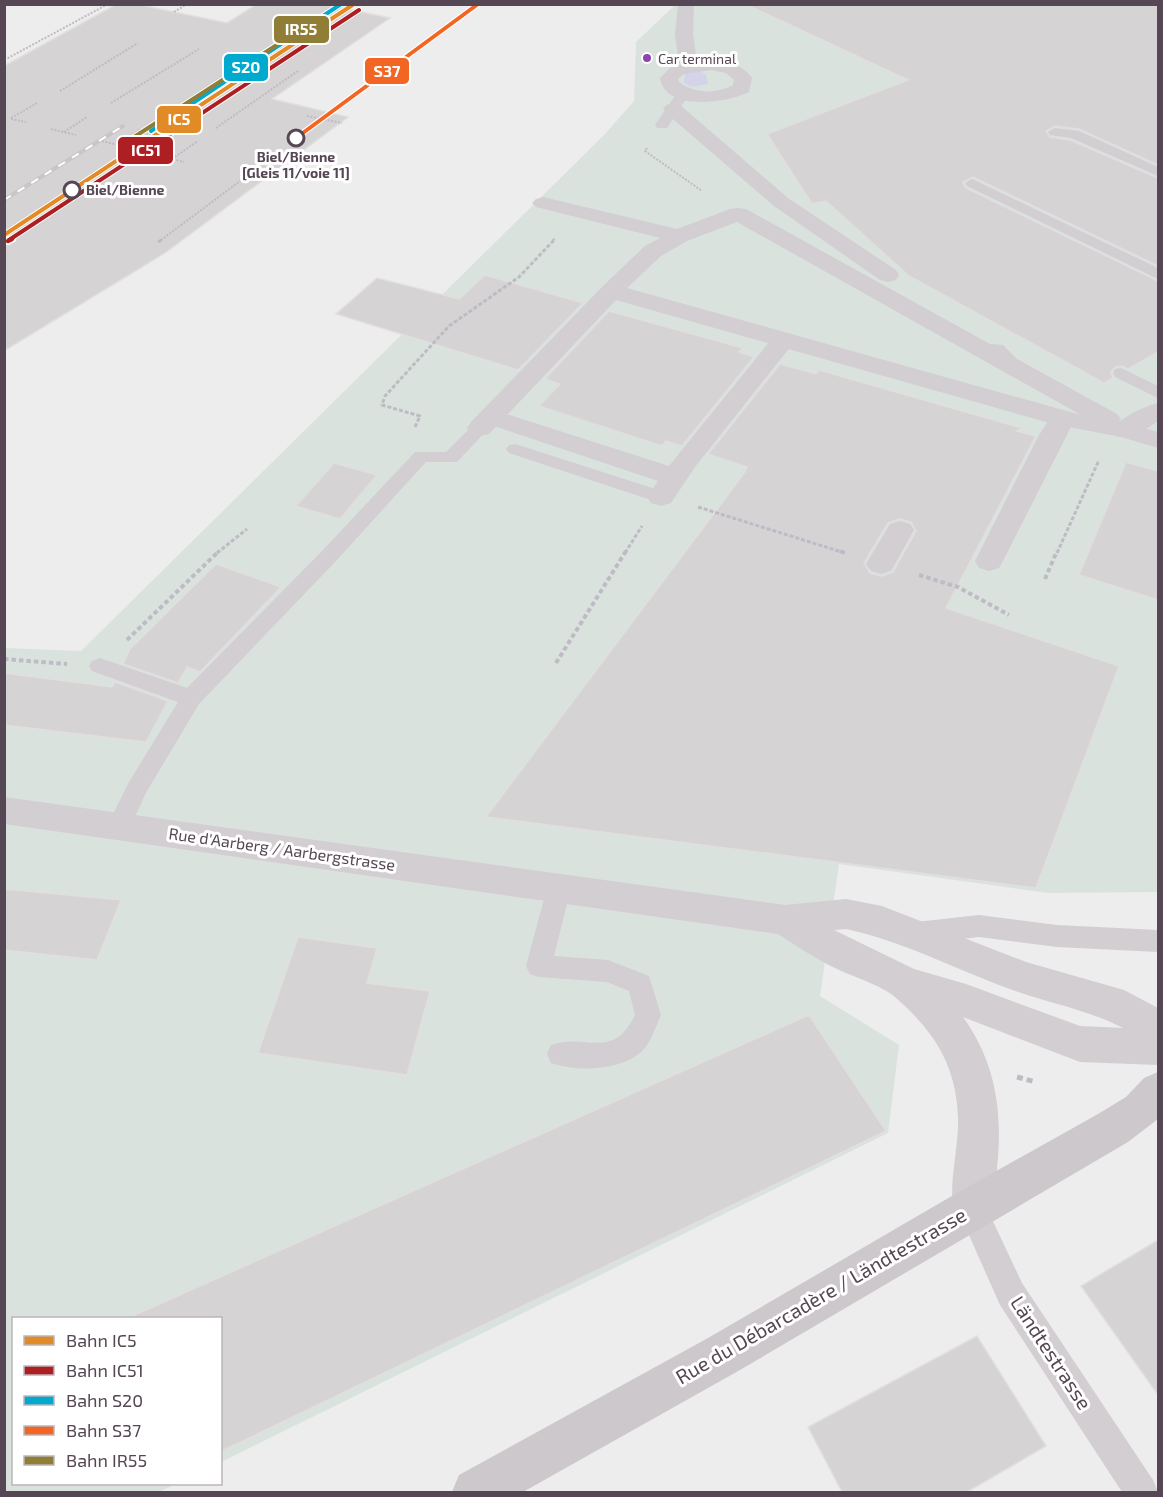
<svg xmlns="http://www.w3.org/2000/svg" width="1163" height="1497" font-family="'Exo 2',sans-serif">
  <rect width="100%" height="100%" fill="#ededed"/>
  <!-- commercial -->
  <path fill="#dae2de" d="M675 5H1158V892L1048 893 839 864 820 996 899 1045 888 1133 221 1462 220 1318H14V1484H177L158 1492H5V648L81 651 606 133 634 101 636 42Z"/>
  <!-- green -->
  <path fill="#d5d3ea" d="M700 71 706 75 708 84 692 87 684 83 685 73Z"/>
  <!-- building -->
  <g fill="#d6d3d5" stroke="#e0dedf" stroke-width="1.5" fill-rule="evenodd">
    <path d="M117 4H136L227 23 257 4H323L390 18 272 99 348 117 165 253 4 351V66Z"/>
    <path d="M745 4H1158V165L1079 129 1055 126 1046 131 1050 137 1070 140 1158 178V266L973 177 963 182 966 188 1158 281V352L1128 369 1122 366 1115 367 1111 372 1113 378 1104 383 909 276 826 201 812 204 767 134 908 80Z"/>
    <path d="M485 275 583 303 518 370 336 314 377 278 459 299Z"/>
    <path d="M609 311 743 348 739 352 754 357 682 446 666 441 662 446 539 406 560 384 545 379Z"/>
    <path d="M780 364 816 374 819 370 1022 428 1017 431 1036 436 946 608 1119 666 1036 888 486 817 745 472 747 467 708 454ZM899 519 911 522 916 531 893 572 882 576 870 573 864 563 888 523Z"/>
    <path d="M1126 462 1158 471V600L1079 575Z"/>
    <path d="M334 463 377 475 340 519 296 506Z"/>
    <path d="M216 564 281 587 200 672 187 667 178 683 123 664 130 649Z"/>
    <path d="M4 673 112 687 115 682 168 701 146 742 4 725Z"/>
    <path d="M4 889 121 900 97 960 4 950Z"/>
    <path d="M298 937 377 948 367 983 430 991 407 1075 258 1053Z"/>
    <path d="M809 1015 886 1131 220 1452V1318H128Z"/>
    <path d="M1158 1240V1395L1081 1286Z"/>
    <path d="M977 1336 1046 1446 967 1492H842L808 1427Z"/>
  </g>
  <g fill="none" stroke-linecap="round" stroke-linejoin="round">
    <!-- path-far3 -->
    <g stroke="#bfbbc5" stroke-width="2" stroke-dasharray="2 1.5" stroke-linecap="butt">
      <path d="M174 12 187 4"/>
      <path d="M4 58H8L108 4"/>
      <path d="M60 91 138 43"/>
      <path d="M111 103 199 49"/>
      <path d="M163 116 248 60"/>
      <path d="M307 116 342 123"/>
      <path d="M11 118 37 103"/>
      <path d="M11 119 26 122"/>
      <path d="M216 128 298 71"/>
      <path d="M51 129 76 135"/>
      <path d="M64 132 87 117"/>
      <path d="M303 135 324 120"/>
      <path d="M102 141 130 148"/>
      <path d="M118 144 141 129"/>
      <path d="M647 148 645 151 702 191"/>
      <path d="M156 155 184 162"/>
      <path d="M172 159 198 141"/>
      <path d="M161 240 271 158"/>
      <path d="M553 240 555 238"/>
    </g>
    <!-- path-far2 -->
    <g stroke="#bfbbc5" stroke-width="3" stroke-dasharray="4 2" stroke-linecap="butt">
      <path d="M158 242 163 239"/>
      <path d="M415 427 420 416 382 405 385 396 449 326 519 277 555 239"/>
      <path d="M698 507 845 553"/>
      <path d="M217 553 247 529"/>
      <path d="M625 553 642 526"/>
      <path d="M1057 553 1099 460"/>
    </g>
    <!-- path-far1 -->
    <g stroke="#bfbbc5" stroke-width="4" stroke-dasharray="4.5 3" stroke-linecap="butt">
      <path d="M840 551 845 553"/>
      <path d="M919 575 958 587 1009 615"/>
      <path d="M1045 579 1057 551"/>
      <path d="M127 640 219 551"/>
      <path d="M4 659 67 664"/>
      <path d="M556 663 626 551"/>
    </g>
    <!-- path -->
    <path stroke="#bfbbc5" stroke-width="5" stroke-dasharray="6 4" stroke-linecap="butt" d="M1017 1077 1036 1082"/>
    <!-- service -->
    <g fill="#d2ced1" fill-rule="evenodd">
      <path d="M684 89 690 93 667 128H657L655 125 657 122 679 90Z"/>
      <path d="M1055 128 1079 131 1158 167V176L1071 138 1050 135 1048 132Z"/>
      <path d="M972 179 1158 268V279L967 186 965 183Z"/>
      <path d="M1121 368 1158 386V398L1115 377 1113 373 1115 369Z"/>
      <path d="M480 423 486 424 489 428 457 462H426L336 561 199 704 147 791 127 833 119 835 111 833 107 826 129 782 178 702 92 671 89 666 92 661 100 658 187 688 322 551 415 452H446L474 424Z"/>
      <path d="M515 444 668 493 670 497 668 501H654L509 453 506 449 509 445Z"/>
      <path d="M559 878 568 881 571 888 554 956 608 960 649 976 661 1015C656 1026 651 1043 641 1052 620 1071 577 1072 551 1063L547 1054 551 1045C587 1032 612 1062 635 1015L629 991 607 982 539 977 530 974 526 966 547 888 550 881Z"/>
      <path d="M979 915 1057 925 1158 930V952L1057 947 979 937 916 944 907 941 903 933 907 925 916 922Z"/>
      <path d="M972 1194 982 1198 1022 1283 1153 1480 1158 1492H1122L1000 1305 957 1208 962 1198Z"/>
    </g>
    <!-- pedestrian -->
    <g fill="#d2ced1" fill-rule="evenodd">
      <path d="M673 103 680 105 788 198 896 270 899 275 896 280 888 282 880 280 774 206 666 113 663 109 666 105Z"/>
      <path d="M543 197 677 229 730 209 738 208 746 209 990 344 1003 345 1017 359 1117 414 1121 419 1119 421 1158 432V448L1121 437 1053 424 616 300 489 434 480 436 471 434 467 428 471 422 603 286 645 246 660 238 536 207 532 203 536 199ZM737 222 1081 415 627 288 661 256 687 241Z"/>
    </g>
    <!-- minor -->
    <g fill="#d2ced1" fill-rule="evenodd">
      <path d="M678 4H694L693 35 697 61C717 59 740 61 752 78L749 92C727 103 665 112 660 78L673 65 679 63 675 35ZM711 70 726 73 734 80 733 85C716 94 695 94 679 82L678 79 684 74Z"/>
      <path d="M783 334 792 336 795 341 695 467 671 503 661 506 651 503 647 497 658 481 482 422 478 417 482 412 491 409 500 412 669 466 774 336Z"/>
      <path d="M1158 403V421C1144 430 1133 440 1116 436L1112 430C1121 417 1143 407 1158 403Z"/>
      <path d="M1062 411 1071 414 1075 419 1003 561 999 568 989 571 979 568 975 561 1039 435 1053 414Z"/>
      <path d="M900 521 910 524 914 530 891 571 881 574 871 571 866 564 890 524Z"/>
    </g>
    <!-- tertiary -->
    <path fill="#d2ced1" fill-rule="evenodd" d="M4 797 785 905 846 899 882 906 1026 962 1124 990 1158 1008V1065L1080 1062 963 1017C996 1063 1003 1113 997 1168 996 1187 995 1205 987 1223L972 1229 957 1223C945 1194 959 1151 958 1119 957 1066 934 1031 895 997 880 984 844 974 825 963 809 954 793 944 778 934L4 824ZM846 929C903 941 955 969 1010 989 1047 1003 1087 1009 1123 1028L1080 1026 966 984 914 969 834 930Z"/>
    <!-- primary -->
    <path fill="#cdc8cc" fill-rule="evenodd" d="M1158 1072V1119L1128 1142 740 1370 523 1492H452L459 1475 708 1338 957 1193 1098 1114 1126 1097 1144 1078Z"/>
    <!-- rail casing -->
    <g stroke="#c9c6c8" stroke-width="4">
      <path id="rail" d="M4 200 123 126"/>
    </g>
    <!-- rail -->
    <use href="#rail" stroke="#fff" stroke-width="2" stroke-dasharray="8" stroke-linecap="butt"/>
    <!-- rail-1 casing -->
    <g stroke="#fff" stroke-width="6">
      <path id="rail-1" d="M4 235 354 4"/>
    </g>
    <!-- rail-2-far1 casing -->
    <g stroke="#fff" stroke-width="6">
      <path id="rail-2-far1" d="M9 240 359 10"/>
    </g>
    <!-- rail-2 casing -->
    <g stroke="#fff" stroke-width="8">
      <path id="rail-2" d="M8 241 12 239"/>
    </g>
    <!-- rail-3 casing -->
    <g stroke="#fff" stroke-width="6">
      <path id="rail-3" d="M151 131 341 4"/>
    </g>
    <!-- rail-4 casing -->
    <g stroke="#fff" stroke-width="6">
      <path id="rail-4" d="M296 138 478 4"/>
    </g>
    <!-- rail-5 casing -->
    <g stroke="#fff" stroke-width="6">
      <path id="rail-5" d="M131 139 320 17"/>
    </g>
    <!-- rail-1 -->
    <use href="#rail-1" stroke="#e28a25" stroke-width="4"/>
    <!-- rail-2-far1 -->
    <use href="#rail-2-far1" stroke="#ad1f23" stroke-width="4"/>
    <!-- rail-2 -->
    <use href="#rail-2" stroke="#ad1f23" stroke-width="4.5"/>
    <!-- rail-3 -->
    <use href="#rail-3" stroke="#00a9ce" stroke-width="4"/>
    <!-- rail-4 -->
    <use href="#rail-4" stroke="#f26522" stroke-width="4"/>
    <!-- rail-5 -->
    <use href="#rail-5" stroke="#917e36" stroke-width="4"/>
  </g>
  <!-- markers -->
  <circle fill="#8e44ad" stroke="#fff" stroke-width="2" cx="647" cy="58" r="5"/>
  <g fill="#fff" stroke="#564754" stroke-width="3">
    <circle cx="296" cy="138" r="8"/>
    <circle cx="72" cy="190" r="8"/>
  </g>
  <g text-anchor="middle" stroke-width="6" stroke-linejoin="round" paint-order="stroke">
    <!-- bus labels -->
    <g font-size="14" fill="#564754" stroke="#fff" text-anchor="start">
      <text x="658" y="64">Car terminal</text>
    </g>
    <!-- far-stop labels -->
    <g font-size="14" font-weight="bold" fill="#564754" stroke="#fff">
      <text x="296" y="162">Biel/Bienne<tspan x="296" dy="16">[Gleis 11/voie 11]</tspan></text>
      <text x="86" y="195" text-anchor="start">Biel/Bienne</text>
    </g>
    <!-- street labels -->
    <g font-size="16" fill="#564754" stroke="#fff">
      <text transform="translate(282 849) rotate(8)" y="6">Rue d'Aarberg / Aarbergstrasse</text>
    </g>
    <!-- near-street labels -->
    <g font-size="20" fill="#564754" stroke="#fff">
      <text transform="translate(821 1296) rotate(-30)" y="7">Rue du Débarcadère / Ländtestrasse</text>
      <text transform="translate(1051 1353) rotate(57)" y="7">Ländtestrasse</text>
    </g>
  </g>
  <g stroke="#fff" stroke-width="2">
    <rect x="273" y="15" width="57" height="29" rx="6" fill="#917e36"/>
    <rect x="223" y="53" width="46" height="29" rx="6" fill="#00a9ce"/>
    <rect x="364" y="57" width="46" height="28" rx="6" fill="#f26522"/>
    <rect x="156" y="105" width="46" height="29" rx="6" fill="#e28a25"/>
    <rect x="117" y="136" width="57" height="29" rx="6" fill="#ad1f23"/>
  </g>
  <g font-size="16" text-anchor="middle" font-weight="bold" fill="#fff">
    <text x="301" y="35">IR55</text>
    <text x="246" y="73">S20</text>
    <text x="387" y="77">S37</text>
    <text x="179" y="125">IC5</text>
    <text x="146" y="156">IC51</text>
  </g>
  <!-- border -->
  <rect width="1163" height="1497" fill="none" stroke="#564754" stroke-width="12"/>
  <!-- legend -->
  <rect x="12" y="1317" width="210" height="168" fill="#ffffff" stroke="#bbb5bb" stroke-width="1.5"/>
  <rect x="24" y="1336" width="30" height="9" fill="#e28a25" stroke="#bbb5bb" stroke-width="1.5"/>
  <text x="66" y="1347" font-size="18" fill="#564754">Bahn IC5</text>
  <rect x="24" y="1366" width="30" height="9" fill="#ad1f23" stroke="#bbb5bb" stroke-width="1.5"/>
  <text x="66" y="1377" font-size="18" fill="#564754">Bahn IC51</text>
  <rect x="24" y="1396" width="30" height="9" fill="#00a9ce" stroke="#bbb5bb" stroke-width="1.5"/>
  <text x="66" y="1407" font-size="18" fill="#564754">Bahn S20</text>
  <rect x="24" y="1426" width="30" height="9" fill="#f26522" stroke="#bbb5bb" stroke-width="1.5"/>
  <text x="66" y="1437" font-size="18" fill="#564754">Bahn S37</text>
  <rect x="24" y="1456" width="30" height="9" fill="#917e36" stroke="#bbb5bb" stroke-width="1.5"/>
  <text x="66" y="1467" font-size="18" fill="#564754">Bahn IR55</text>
</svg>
